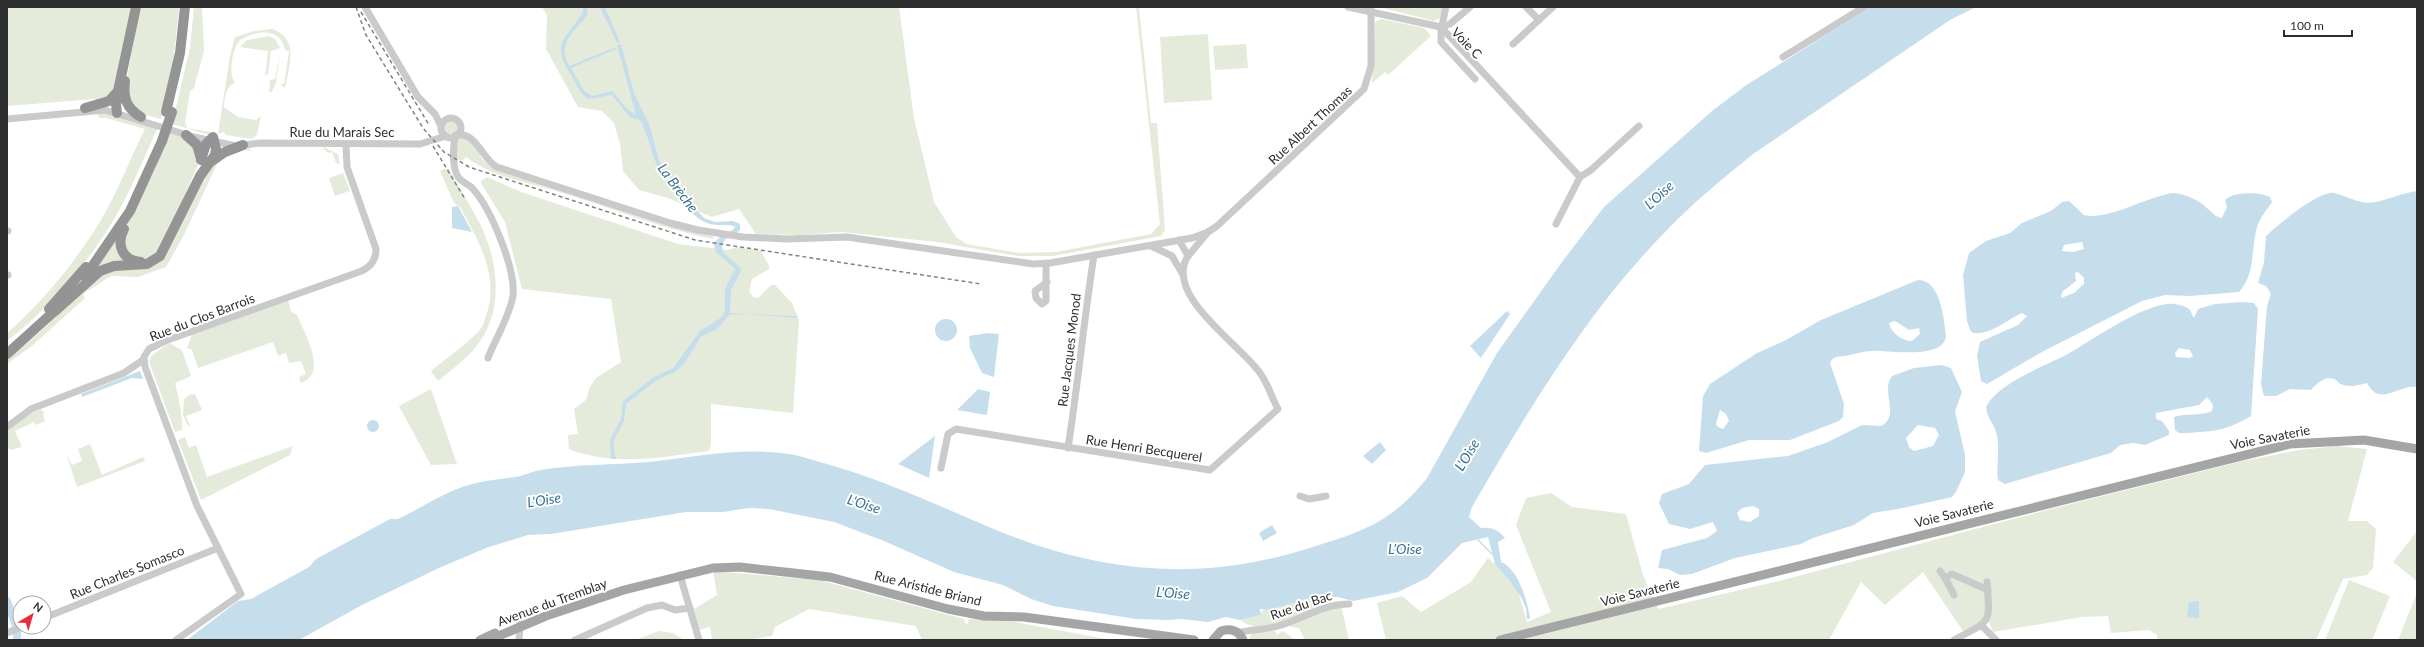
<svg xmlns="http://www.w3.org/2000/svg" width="2424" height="647" font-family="Lato,sans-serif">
  <rect width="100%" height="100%" fill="#fff"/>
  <!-- green -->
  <g fill="#e4ebda">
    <path d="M7 7H132L117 89 100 103 95 99 7 106Z"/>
    <path d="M140 7H178L179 10 173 64 161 119 142 114 133 108 126 84Z"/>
    <path d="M194 7H202L204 51 194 88 190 91 185 123 187 128 211 132 210 135 172 124 190 48Z"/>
    <path d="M542 7H899L914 118 934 202 956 237 966 244 1020 253 1056 252 1151 234 1160 224 1136 7H1139L1151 123H1157L1165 230 1161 236 1053 256H1018L937 242 841 232 801 235 756 234 739 209 712 217 668 198 639 190 623 171 620 144 614 123 602 111 578 107 546 49 547 15Z"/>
    <path d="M1379 7H1443L1440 18 1434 21Z"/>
    <path d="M1381 19 1424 28 1431 36 1388 75 1385 72 1372 83 1375 22Z"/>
    <path d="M272 29C300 38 289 67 285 88L280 84H284L289 51 285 50C280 27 258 30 240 40 232 49 228 73 235 83 225 87 225 97 224 107L238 117 256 120 261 116 257 135 252 139 226 135 224 132 218 134 230 56 235 37 254 31Z"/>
    <path d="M1208 34 1212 100 1164 103 1160 37Z"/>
    <path d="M269 36 275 39 280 48 271 51 268 74 265 76 268 51 240 47 247 40Z"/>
    <path d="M1246 44 1248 68 1215 70 1213 46Z"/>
    <path d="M280 53 276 82 272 92H269L270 80 275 79Z"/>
    <path d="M111 113 158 127C145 156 133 185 118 212 91 260 51 307 7 341V333C44 301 76 261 101 220 118 191 130 159 145 129L106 118H99L98 114Z"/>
    <circle cx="451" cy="128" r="7"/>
    <path d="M168 130 190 140 199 160 198 164 170 230 155 255 144 260 125 253 124 232 156 167Z"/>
    <path d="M463 137 474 144 483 160 493 168 698 233 713 236V239C659 228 607 206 553 190 523 181 492 177 466 157L462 161 457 159 455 148 458 139Z"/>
    <path d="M324 147 338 154 340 164 336 163 332 152 329 153 323 149Z"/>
    <path d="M244 148H249L252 151 243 150 225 156 217 164 184 235 166 267 138 277 111 276 83 294 85 298 33 345 7 364V358C25 346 41 332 56 316 68 304 79 288 93 279 116 264 145 274 164 254L211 164 233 150Z"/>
    <path d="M444 169H449C458 187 470 204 479 222 499 261 505 313 475 348 464 361 451 370 438 381L431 371C442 362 476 337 482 327 484 323 485 317 487 313 499 274 478 240 460 207L454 203 440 171Z"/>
    <path d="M343 173 350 191 335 196 329 178Z"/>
    <path d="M487 177 521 192 678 244 728 250 737 247 761 251 769 266V269L752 279 749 291 753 297 758 298 771 285H775L792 303 799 320 793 413 711 404V444L709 451C662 457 614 467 569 449L568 435 578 434 574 409 586 400 590 387 596 378 621 362 611 299 522 289 505 222 481 183V181Z"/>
    <path d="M117 238 127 259 94 271Z"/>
    <path d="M288 300 291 312 297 315C304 333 329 373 301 383L299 377 306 374 301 361 289 363 286 353 278 356 273 342 198 368 192 350 187 348 192 335Z"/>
    <path d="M169 343 182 350 191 376 175 383C177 390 184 423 182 430L175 432 149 362 151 356Z"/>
    <path d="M431 389 457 464 431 465 399 406Z"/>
    <path d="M195 394 202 410 186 416 190 426H188L183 415 184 399 189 395Z"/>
    <path d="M41 409 45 413 43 414 45 421 36 425 34 422 15 431 22 447 10 450 7 447V432L28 414Z"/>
    <path d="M185 437 189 448 196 445 207 477 293 446 290 455 201 500 178 440Z"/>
    <path d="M90 444 102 475 143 457 145 461 77 487 66 453 72 465 82 461 78 449Z"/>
    <path d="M2337 446 2367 449 2348 521H2367L2376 529 2373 568 2367 575 2343 579 2316 640H2157V635L2149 630 2111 633 2108 616 2082 617 1993 632 1989 622 1963 631 1923 572 1885 605 1861 582 1829 640H1386L1377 603 1402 596 1421 612 1471 582 1488 558 1516 584 1527 622 1551 612 1516 525 1526 498 1551 493 1572 507 1626 514 1643 575 1658 609 1779 581 2047 510 2243 461 2299 450Z"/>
    <path d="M2417 531V581L2393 562Z"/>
    <path d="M713 571 819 580 964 619 965 623 967 624 969 619 1004 620 1111 640H922L916 626 809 609 775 627 772 636 747 640H712L710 627 699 630 694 609 717 595Z"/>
    <path d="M2349 580 2390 596 2372 640H2325Z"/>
    <path d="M2417 593V640H2398Z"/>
    <path d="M1313 598 1320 601 1321 610 1341 605 1349 640H1305L1299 628 1291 627 1293 617C1276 624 1256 632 1240 620L1260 615 1263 610Z"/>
    <path d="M659 631 673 633 684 640H635Z"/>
    <path d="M1275 631 1277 635 1283 631 1295 640H1248L1252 633Z"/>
  </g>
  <!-- water -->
  <g fill="#c6deec" fill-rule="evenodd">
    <path d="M583 7H587C593 25 552 34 569 66L616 47V49L571 68 584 91 592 96 612 91 627 109 636 115 617 45 621 44 634 93 649 124 660 163 674 177 682 193 704 218 715 222 733 221 740 224V230C732 238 719 237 723 252L742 269 731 290 730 313 797 316V318L749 314 729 315 717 329 701 337 684 364 675 372 657 380 626 404 624 421 613 442 616 459H611L610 440 621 419 623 401 654 377 673 368 700 331 722 317 725 310V289L735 269 717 253C706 237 731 235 735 227 728 222 714 229 701 220 684 209 681 194 669 179 665 174 658 170 656 163 650 149 648 134 640 120L630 117 612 95 590 99C582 97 578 87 574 80 550 42 562 45 583 12Z"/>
    <path d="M600 7H605L620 42 617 43Z"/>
    <path d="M1870 7H1976L1950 20 1753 154C1725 177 1696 200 1671 226 1589 308 1530 407 1472 507L1469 517 1481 528C1491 527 1499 530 1505 538L1498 542 1501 562C1518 568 1528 602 1530 619H1527L1526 608 1521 597 1509 580 1495 564 1488 537 1462 543 1427 578 1398 592 1353 601 1338 597H1329L1322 600 1311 598 1268 610 1260 609 1261 615 1240 620 1226 617 1208 622 1182 619 1167 620 1136 619 1053 606 1031 599 1003 585 954 572 884 541 834 522 769 509 749 508 723 512H686L551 534 528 535 486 548 439 568 362 605 299 640H187L238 601 251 599 309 567 316 559 390 519H398C421 508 448 490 472 484 487 480 500 479 515 477 524 476 532 471 541 470 576 464 613 465 648 462 695 457 743 447 790 454 802 456 815 461 827 464 883 480 935 504 989 527 1094 572 1193 583 1303 550 1358 533 1390 525 1427 478L1497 353 1562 262 1604 207 1712 111 1745 86Z"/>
    <path d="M2417 191V387C2398 384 2380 408 2367 383 2359 385 2349 388 2341 384 2339 384 2338 381 2336 380 2326 374 2316 384 2311 390L2290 389 2276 396H2264L2261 384 2267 306 2271 294 2266 286 2258 283 2264 262 2266 236C2278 225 2319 190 2335 193 2349 197 2360 205 2376 202 2390 199 2402 193 2417 191Z"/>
    <path d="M2173 193C2186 194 2199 200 2208 209 2213 213 2215 217 2222 218L2227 207 2225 200C2233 191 2260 192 2270 197L2272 202C2266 211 2258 220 2256 231 2251 254 2255 274 2239 292L2190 296 2165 295 2142 301 2040 353 1987 384 1981 381 1977 356 1980 342 2018 325 2027 316 2022 313C2008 319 1987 338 1971 332L1967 321 1963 275 1969 253 1986 241 2010 233 2022 223 2051 211 2062 202 2069 201 2084 215C2107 221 2146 197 2173 193ZM2082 242 2084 249 2073 252 2062 251 2064 245ZM2078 272 2084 278V284L2074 293 2061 298 2062 292 2076 281 2075 273Z"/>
    <path d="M458 206 472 232 452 228V207Z"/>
    <path d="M1918 280C1941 280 1944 320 1946 336 1944 359 1893 351 1879 351 1867 350 1856 354 1845 356 1838 357 1834 355 1830 363L1844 404 1843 417 1839 421 1790 440H1749L1706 453 1699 451 1703 396 1710 384 1757 353 1784 341 1821 320ZM1895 321 1909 330 1919 328 1920 334 1912 341C1902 341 1891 333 1889 323ZM1720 410 1726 414 1729 421 1723 429 1718 427 1716 424Z"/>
    <path d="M2243 302 2254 303 2258 309 2251 416C2225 431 2216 431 2186 433 2181 433 2179 434 2175 430L2174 417C2186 413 2202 416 2212 411L2213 405 2207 397 2199 405 2156 413V419L2162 421 2169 431V435L2145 445 2133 443 2120 445 2111 453 2005 484 1998 480C1996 465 2000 450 1997 436 1995 424 1987 419 1986 407 1997 384 2044 366 2066 355 2093 340 2136 308 2167 304 2173 303 2185 305 2190 310 2192 313 2192 316 2194 318L2198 309 2215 304ZM2179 348 2190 350 2193 356 2190 358 2176 357 2175 353Z"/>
    <path d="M1507 311 1510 314 1481 358 1470 346Z"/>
    <circle cx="946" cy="330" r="11"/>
    <path d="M988 333 999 334 994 377 982 373 970 348 969 336Z"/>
    <path d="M1942 365 1951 368 1962 392 1955 411 1965 455V472L1956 492 1952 497 1903 508 1873 513 1854 525 1813 538 1801 544 1735 558 1692 574 1680 575 1668 569 1658 568 1662 550 1707 538 1717 531 1713 522 1690 529 1669 524 1659 503 1662 494 1689 484 1705 465 1788 456 1828 442 1862 425 1881 426C1901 416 1880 391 1892 376L1914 368ZM1918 425 1935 428 1939 435 1933 446 1914 451 1909 447 1906 438ZM1753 506 1759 509V516L1750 522 1740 520 1737 513 1742 508Z"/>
    <path d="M140 371 143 379 132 378 82 397 81 394Z"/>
    <path d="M978 389 990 392 987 415 957 410Z"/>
    <circle cx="373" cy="426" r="6"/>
    <path d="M935 436 929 478 898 464Z"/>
    <path d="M1380 442 1386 450 1372 464 1363 456Z"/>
    <path d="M1272 525 1277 533 1263 541 1259 533Z"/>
    <path d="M2199 601V618L2187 617 2189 602Z"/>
  </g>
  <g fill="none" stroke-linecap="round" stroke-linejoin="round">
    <!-- stream -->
    <path stroke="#c6deec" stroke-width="1.5" d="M1478 540 1494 556"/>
    <!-- river -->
    <path stroke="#c6deec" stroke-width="8" d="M7 601 17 628V640"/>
    <!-- minor -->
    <g stroke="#cacaca" stroke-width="7">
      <path d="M365 7 418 97 435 114 441 126"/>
      <path d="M1348 7 1441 27 1450 24 1470 7"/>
      <path d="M1526 7 1539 20"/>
      <path d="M1441 27 1580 177"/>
      <path d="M1441 30 1446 7"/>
      <path d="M1441 34V42L1475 79"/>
      <path d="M1513 44 1553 7"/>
      <path d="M1783 57 1864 7"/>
      <circle cx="451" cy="128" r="10"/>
      <path d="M7 119 105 110 194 137 236 146 260 143 420 144 446 136"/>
      <path d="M456 135C476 131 482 159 497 167L670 223 698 230 743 237 787 239 847 237 1033 264 1050 263 1192 238 1208 232 1217 226 1364 89 1371 66V7"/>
      <path d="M455 136C453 149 452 164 457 175 461 183 468 183 473 189 491 209 516 269 513 296 510 315 495 340 488 358"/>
      <path d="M1556 224 1580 177 1591 170 1639 126"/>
      <path d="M7 231H8"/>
      <path d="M1151 246 1172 256 1182 273"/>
      <path d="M1188 256 1208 232"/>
      <path d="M1046 263V301L1042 304 1036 298 1035 291 1047 282"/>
      <path d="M7 275H8"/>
      <path d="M7 427 31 409 124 373 143 360"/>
      <path d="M1068 448C1078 384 1084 319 1094 255"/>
      <path d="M941 468 948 434 956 429 1210 470 1278 409C1272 398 1268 384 1260 373 1240 344 1163 295 1188 256L1179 240"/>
      <path d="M1300 496 1309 499 1326 496"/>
      <path d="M1940 571 1945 578"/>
      <path d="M680 575 699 640"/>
      <path d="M1954 595 1945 578 1952 574 1988 590"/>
      <path d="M44 618 218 548"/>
      <path d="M1982 626 1996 640"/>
      <path d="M7 633 21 627"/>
      <path d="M1238 633C1252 629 1265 630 1278 626 1303 619 1322 604 1349 604"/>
      <path d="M176 640 241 594 197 506 145 367 144 357 149 349 165 341 359 272C370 268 376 261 376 249L347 167 346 144"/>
      <path d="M519 640 520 623"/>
      <path d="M575 640 647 608 662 605 675 610 690 608"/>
      <path d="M1954 640C1992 619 1990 626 1987 582"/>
    </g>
    <!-- major -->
    <g stroke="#a5a5a5" stroke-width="9">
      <path d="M480 640 495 633"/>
      <path d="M489 640 546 616 624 590 713 568 740 567 830 577 948 609 984 616 1024 617 1194 640"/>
      <path d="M1213 640 1221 631C1230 628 1239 630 1243 640"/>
      <path d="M1500 640 2290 444 2364 440 2417 449"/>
    </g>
    <!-- highway -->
    <g stroke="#949494" stroke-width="10">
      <path d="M125 81C123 98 126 108 141 117"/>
      <path d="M85 108 109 101 118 91 136 7"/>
      <path d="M166 112 180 53 185 7"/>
      <path d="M117 113 116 104 120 92"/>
      <path d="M186 135 197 145 201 159"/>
      <path d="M212 161 225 152 243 145"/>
      <path d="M124 229C116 244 122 261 141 262"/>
      <path d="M85 277 130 211 162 141"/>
      <path d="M49 309 86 267"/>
      <path d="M55 311 100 271 114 266 147 264 160 256 200 176 215 155 216 149 213 137 206 144 201 160"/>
      <path d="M7 354 59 307"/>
    </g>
    <!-- rail -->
    <g stroke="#828282" stroke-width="1.5" stroke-dasharray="4 3" stroke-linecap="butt">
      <path d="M356 7 366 35 423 128 444 152 469 167 695 240 981 284"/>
      <path d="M361 12 429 125"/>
      <path d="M433 146 465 199"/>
    </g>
    <!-- highway-bridge -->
    <path stroke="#949494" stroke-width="10" d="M162 141 172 112"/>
  </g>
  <g text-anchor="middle" stroke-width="4" stroke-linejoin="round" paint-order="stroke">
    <!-- street labels -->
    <g font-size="13" fill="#2d2d2d" stroke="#fff">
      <text transform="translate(1467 43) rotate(46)" y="5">Voie C</text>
      <text transform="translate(1310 125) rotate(-43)" y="5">Rue Albert Thomas</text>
      <text x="342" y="137">Rue du Marais Sec</text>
      <text transform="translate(202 317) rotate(-21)" y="5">Rue du Clos Barrois</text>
      <text transform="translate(1069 350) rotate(-83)" y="5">Rue Jacques Monod</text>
      <text transform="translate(2270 437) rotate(-11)" y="5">Voie Savaterie</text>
      <text transform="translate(1144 448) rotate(9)" y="5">Rue Henri Becquerel</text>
      <text transform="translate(1954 513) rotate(-14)" y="5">Voie Savaterie</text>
      <text transform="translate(127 572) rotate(-22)" y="5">Rue Charles Somasco</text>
      <text transform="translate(928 588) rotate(14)" y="5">Rue Aristide Briand</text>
      <text transform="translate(1640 592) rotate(-14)" y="5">Voie Savaterie</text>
      <text transform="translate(552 602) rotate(-20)" y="5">Avenue du Tremblay</text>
      <text transform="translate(1301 605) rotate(-19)" y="5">Rue du Bac</text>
    </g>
    <!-- water labels -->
    <g font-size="14" font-style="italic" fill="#3a7191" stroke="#fff">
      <text transform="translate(678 188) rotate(53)" y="5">La Brèche</text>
      <text transform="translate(1659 195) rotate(-43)" y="5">L'Oise</text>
      <text transform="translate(1467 455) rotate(-59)" y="5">L'Oise</text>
      <text transform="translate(544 500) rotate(-9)" y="5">L'Oise</text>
      <text transform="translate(864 504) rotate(18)" y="5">L'Oise</text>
      <text x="1405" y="554">L’Oise</text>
      <text transform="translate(1173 593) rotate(4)" y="5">L'Oise</text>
    </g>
  </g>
  <!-- border -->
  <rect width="2424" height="647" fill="none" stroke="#2d2d2d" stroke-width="16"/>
  <!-- north arrow -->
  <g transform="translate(32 615) rotate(38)"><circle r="19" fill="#ffffff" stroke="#ababab"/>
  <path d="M0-3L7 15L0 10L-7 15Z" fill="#e92b3c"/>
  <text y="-6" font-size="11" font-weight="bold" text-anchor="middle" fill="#2d2d2d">N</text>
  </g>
  <!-- scale -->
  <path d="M2284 30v6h68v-6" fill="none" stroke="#2d2d2d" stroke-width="2"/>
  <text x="2290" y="30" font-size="12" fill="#2d2d2d" stroke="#ffffff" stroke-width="3" paint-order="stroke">100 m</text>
</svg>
